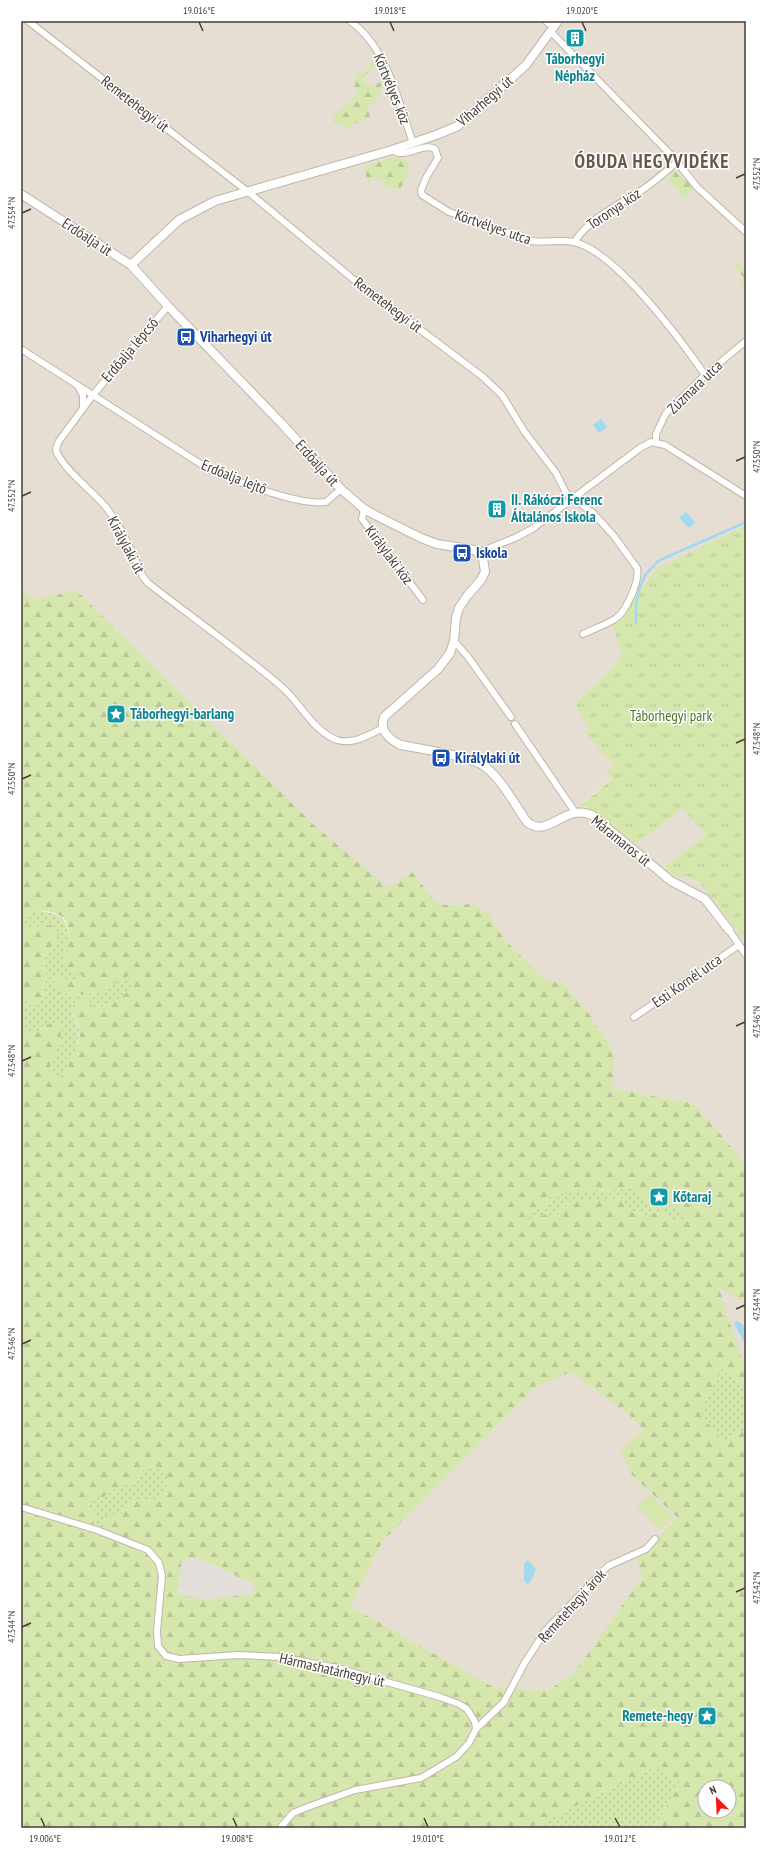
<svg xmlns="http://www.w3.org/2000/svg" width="767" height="1849" font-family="'PT Sans Narrow',sans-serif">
  <defs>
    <pattern id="grass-dots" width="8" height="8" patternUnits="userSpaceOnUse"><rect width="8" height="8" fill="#d5e7ad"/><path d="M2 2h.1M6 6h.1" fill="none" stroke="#b8c795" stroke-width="1.8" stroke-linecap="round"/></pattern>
    <pattern id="forest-firs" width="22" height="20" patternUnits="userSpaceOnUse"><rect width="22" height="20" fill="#d5e7ad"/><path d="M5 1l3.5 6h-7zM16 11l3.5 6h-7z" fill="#b8c795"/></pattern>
    <pattern id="park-tufts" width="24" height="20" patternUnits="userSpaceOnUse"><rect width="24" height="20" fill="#d5e7ad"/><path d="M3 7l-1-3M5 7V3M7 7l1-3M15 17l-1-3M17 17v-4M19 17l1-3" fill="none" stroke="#b8c795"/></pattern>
  </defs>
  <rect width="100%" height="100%" fill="#f2ece5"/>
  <!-- residential -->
  <g fill="#e6ddd3">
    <path d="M21 21H746V528L622 654 617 664 574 705 590 728 584 733 614 765 613 777 582 803 659 783 708 834 664 867 677 878 746 854V1165L695 1104 612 1088 614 1068 612 1048 589 1014 564 984 543 978 504 939 488 913 473 904 440 905 427 891 420 881 388 889 313 824 77 591 33 599 21 588Z"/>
    <path d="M719 1287 746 1302V1358L742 1362Z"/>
    <path d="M571 1372 630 1416 644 1430 633 1476 677 1516 637 1559 642 1578 573 1674 546 1691 493 1687 350 1606 382 1542 536 1387Z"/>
  </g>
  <!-- industrial -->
  <path fill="#e4deda" d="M199 1558 253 1584V1594L203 1600 178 1594 182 1559Z"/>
  <!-- grass -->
  <g fill="url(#grass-dots)">
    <path d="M34 911C57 913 66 914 70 939L66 945 62 963 82 976 76 981 58 977 53 979 58 993 74 995 97 993 128 975 134 984 125 996 114 1002 103 1006 92 1007 72 1014 79 1028 77 1052 57 1084 50 1065 54 1056 44 1026 36 1033 21 1029V1001L35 1004 46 980 44 959 56 944 51 925 21 929 24 917Z"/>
    <path d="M623 1188H631L639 1190 635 1196 676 1208 687 1214 682 1221 674 1222 667 1215C647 1217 644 1217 626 1208L622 1198 581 1202 571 1201 555 1217 529 1220V1213L546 1205 551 1195C575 1190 599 1193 623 1188Z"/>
    <path d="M723 1367 746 1392V1429L723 1442 699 1411Z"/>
    <path d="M150 1466 164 1471 168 1478 165 1493 152 1500H143L124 1514 112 1515 107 1531 92 1526 87 1502 95 1496 106 1495 114 1488 124 1483 138 1481 143 1468Z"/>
    <path d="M655 1767 681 1783 653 1828H531Z"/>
  </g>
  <!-- forest -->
  <g fill="url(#forest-firs)" fill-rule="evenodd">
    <path d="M373 61 375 64 362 80 373 88 382 80 384 82 380 87 381 93 374 103 367 106 370 117 352 125 347 130 332 120C339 106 349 107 358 93L353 84 358 75 365 72Z"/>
    <path d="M398 155 408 163 410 171 400 189C384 188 386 180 373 177L368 183 364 167Z"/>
    <path d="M673 170 694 187 682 200 678 188 666 182 671 176 669 173Z"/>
    <path d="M736 262C749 267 746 278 746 290L739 285 743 277 734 264Z"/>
    <path d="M21 588 33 599 77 591 313 824 388 888 413 872 427 891 440 905 473 904 488 913 504 939 543 978 564 984 589 1014 612 1048 614 1068 612 1088 695 1104 746 1165V1302L719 1288 742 1361 746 1358V1392L723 1367 699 1411 723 1442 746 1429V1828H653L681 1783 655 1767 531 1828H21V1029L36 1033 51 1022 60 1023 61 1040 50 1065 57 1084C67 1066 82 1050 79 1029 78 1016 65 1013 79 998L88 997 92 1007C111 1006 122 1000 134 984L128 976 97 993 74 995 58 993 53 979 58 977 76 981 82 976 62 964 66 945 70 939C69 932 69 926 65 920 54 907 28 908 21 924ZM623 1188H631L639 1190 635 1196 676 1208 687 1214 682 1221 674 1222 667 1215 659 1211C644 1219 640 1215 626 1208L623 1198 581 1202 571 1201 555 1217 549 1214 529 1219 530 1213 546 1205 551 1195C575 1190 599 1193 623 1188ZM571 1372 630 1416 644 1430 620 1451 633 1476 677 1517 637 1559 642 1578 573 1674 547 1691 493 1687 350 1606 382 1542 536 1387ZM150 1466C168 1473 169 1475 165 1493L152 1500H136L123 1505 124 1514 112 1515 107 1514 103 1521 107 1530 92 1526C99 1516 96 1510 88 1502L95 1496 101 1499C115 1489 121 1484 138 1481L143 1468ZM199 1558 253 1584V1594L203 1600 178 1593 182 1559ZM705 1787H729V1811H705Z"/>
    <path d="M51 925 59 933 56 944 44 959C44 974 51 996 35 1004L21 1001V929Z"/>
  </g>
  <!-- park -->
  <path fill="url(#park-tufts)" d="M746 526V943L700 882 687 876 677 878 664 867 707 834 682 809 635 844 582 804 613 778 607 772 614 765 584 733 590 728 574 705 617 664 622 654 612 623 626 610 657 568Z"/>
  <!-- garden -->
  <path fill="#d5e7ad" d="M650 1494 673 1518 660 1530 637 1506Z"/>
  <!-- water -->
  <g fill="#a0daf0">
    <path d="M601 419 607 427 599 433 593 425Z"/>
    <path d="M686 512 695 522 689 528 679 518Z"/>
    <path d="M736 1321C748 1325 746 1334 746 1345L734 1324Z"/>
    <path d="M527 1560 532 1564 536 1570 530 1583 527 1584 524 1581V1564Z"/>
  </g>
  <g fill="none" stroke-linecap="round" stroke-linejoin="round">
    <!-- stream -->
    <path stroke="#a0daf0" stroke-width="2.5" d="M636 623V604L640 587 646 574 658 561 746 522"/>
    <!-- minor casing -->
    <g stroke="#c1b6aa" stroke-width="8">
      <g id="minor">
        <path d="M28 21 247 191 353 279 483 377 502 395 524 431 556 473 566 493 593 513 614 536 637 568C640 581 626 612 615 619 605 625 594 629 583 634"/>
        <path d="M350 21C388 48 398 102 413 143"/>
        <path d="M546 21 554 28"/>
        <path d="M551 32 672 156 697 187 746 232"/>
        <path d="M392 150C406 160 421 142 435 149L438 158 427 176 421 190 422 195 449 212 531 241C545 243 560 239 574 242 615 251 681 340 705 375"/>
        <path d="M574 242C592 217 616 206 642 190 654 182 665 172 676 163"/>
        <path d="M168 306 93 395 59 441C57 445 55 449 57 453 65 470 92 491 105 506 122 527 132 552 143 577L148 583C193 618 240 651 283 688 301 704 313 731 337 740 353 745 369 735 383 728"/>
        <path d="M21 349 210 470C236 481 299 506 326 502L341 489"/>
        <path d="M78 386 83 395V407"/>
        <path d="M656 442V434L666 413 705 375 746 341"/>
        <path d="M364 509 362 519 423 600"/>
        <path d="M480 554 485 550 517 537 532 529 640 448 651 442 665 445 746 496"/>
        <path d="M454 641 468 657 511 717"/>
        <path d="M515 724 575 812"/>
        <path d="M729 930 746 955"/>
        <path d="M634 1017 739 945"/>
        <path d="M21 1507 97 1530 148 1550 159 1563 162 1576 157 1631 158 1646 166 1656 179 1659 238 1655 281 1657 337 1668 440 1697 459 1704 467 1709 475 1722 476 1729 469 1743 456 1757 421 1778 355 1790 305 1808 293 1813 280 1828"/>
        <path d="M476 1729 504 1702 524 1664 546 1630 608 1566 646 1549 655 1539"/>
      </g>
    </g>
    <!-- tertiary casing -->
    <g stroke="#c1b6aa" stroke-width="10">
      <g id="tertiary">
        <path d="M21 194 131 265 168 306 283 425 341 489 364 509 377 516 421 538 437 544 475 550 483 558 485 572 481 580 467 596 459 608 456 618 454 641 450 653 438 669 384 717C379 731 390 740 401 745 421 749 470 756 484 766 501 778 515 805 527 822 549 839 564 803 592 815L671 881 705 899 729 930"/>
        <path d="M131 265 179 220 215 201 392 150 436 135 458 126 526 65 558 21"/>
      </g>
    </g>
    <!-- minor -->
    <use href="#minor" stroke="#fff" stroke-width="6"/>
    <!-- tertiary -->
    <use href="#tertiary" stroke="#fff" stroke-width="8"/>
  </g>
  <!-- ticks -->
  <path fill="none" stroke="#453c34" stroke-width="1.5" d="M199 22 203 31M390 22 394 31M582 22 586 31M736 178 745 174M22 213 31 209M736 461 745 457M22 496 31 492M736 743 745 739M22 779 31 775M736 1026 745 1022M22 1061 31 1057M736 1309 745 1305M22 1344 31 1340M736 1592 745 1588M22 1627 31 1623M41 1818 45 1827M233 1818 237 1827M424 1818 428 1827M615 1818 620 1827"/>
  <!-- icons -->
  <defs>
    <g id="building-square" transform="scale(1)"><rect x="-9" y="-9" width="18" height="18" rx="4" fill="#0f9aa8" stroke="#fff"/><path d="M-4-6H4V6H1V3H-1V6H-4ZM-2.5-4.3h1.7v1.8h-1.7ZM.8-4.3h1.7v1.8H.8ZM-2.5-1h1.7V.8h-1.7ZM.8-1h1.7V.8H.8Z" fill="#fff"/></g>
    <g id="bus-square" transform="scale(1)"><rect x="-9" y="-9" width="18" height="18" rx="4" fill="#1a4fb4" stroke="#fff"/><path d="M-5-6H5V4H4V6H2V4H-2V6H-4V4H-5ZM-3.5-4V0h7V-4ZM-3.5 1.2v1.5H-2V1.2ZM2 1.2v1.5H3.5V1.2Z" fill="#fff"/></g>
    <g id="sight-square" transform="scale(1)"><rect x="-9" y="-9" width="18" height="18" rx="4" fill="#0f9aa8" stroke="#fff"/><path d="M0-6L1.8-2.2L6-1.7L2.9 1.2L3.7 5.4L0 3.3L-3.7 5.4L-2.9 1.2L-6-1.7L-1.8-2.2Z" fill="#fff"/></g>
  </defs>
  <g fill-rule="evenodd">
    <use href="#building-square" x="575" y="38"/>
    <use href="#bus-square" x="186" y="337"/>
    <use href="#building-square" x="497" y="509"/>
    <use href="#bus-square" x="462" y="553"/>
    <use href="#sight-square" x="116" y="714"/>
    <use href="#bus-square" x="441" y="758"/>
    <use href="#sight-square" x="659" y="1197"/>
    <use href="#sight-square" x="707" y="1716"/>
  </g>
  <g text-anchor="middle" stroke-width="3" stroke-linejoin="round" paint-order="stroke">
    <!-- culture labels -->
    <g font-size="15" font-weight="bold" fill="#0d838f" stroke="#fff" text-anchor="start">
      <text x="575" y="64" text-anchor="middle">Táborhegyi<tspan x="575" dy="17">Népház</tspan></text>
      <text x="511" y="505">II. Rákóczi Ferenc<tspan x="511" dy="17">Általános Iskola</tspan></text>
      <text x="130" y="719">Táborhegyi-barlang</text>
      <text x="673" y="1202">Kőtaraj</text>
      <text x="693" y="1721" text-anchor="end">Remete-hegy</text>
    </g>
    <!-- street labels -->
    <g font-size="15" fill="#453c34" stroke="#fff">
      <text transform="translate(392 89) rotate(68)" y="5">Körtvélyes köz</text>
      <text transform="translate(485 101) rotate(-41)" y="5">Viharhegyi út</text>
      <text transform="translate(135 104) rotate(38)" y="5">Remetehegyi út</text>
      <text transform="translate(614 209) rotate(-34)" y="5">Toronya köz</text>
      <text transform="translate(493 227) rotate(19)" y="5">Körtvélyes utca</text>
      <text transform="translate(87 237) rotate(33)" y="5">Erdőalja út</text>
      <text transform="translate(388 305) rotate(37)" y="5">Remetehegyi út</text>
      <text transform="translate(130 350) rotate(-50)" y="5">Erdőalja lépcső</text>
      <text transform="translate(695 387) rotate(-44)" y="5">Zúzmara utca</text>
      <text transform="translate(317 463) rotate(48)" y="5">Erdőalja út</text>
      <text transform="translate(234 477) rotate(22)" y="5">Erdőalja lejtő</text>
      <text transform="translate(126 545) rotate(62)" y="5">Királylaki út</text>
      <text transform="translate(389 555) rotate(53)" y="5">Királylaki köz</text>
      <text transform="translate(621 841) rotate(39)" y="5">Máramaros út</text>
      <text transform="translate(687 981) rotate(-35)" y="5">Esti Kornél utca</text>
      <text transform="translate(572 1606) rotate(-48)" y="5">Remetehegyi árok</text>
      <text transform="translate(332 1670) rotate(13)" y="5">Hármashatárhegyi út</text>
    </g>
    <!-- transit labels -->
    <g font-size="15" font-weight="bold" fill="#164399" stroke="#fff" text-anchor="start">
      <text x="200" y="342">Viharhegyi út</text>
      <text x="476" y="558">Iskola</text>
      <text x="455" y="763">Királylaki út</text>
    </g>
    <!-- park labels -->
    <g font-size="15" fill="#507628" stroke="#fff">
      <text x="671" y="721">Táborhegyi park</text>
    </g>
    <!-- district labels -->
    <g font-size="19" font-weight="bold" letter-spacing="1" fill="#67584c" stroke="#fff">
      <text x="652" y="168">ÓBUDA HEGYVIDÉKE</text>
    </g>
  </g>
  <!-- border -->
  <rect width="767" height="1849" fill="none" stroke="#ffffff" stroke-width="44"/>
  <!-- north arrow -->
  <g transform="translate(717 1799) rotate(336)"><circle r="19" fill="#ffffff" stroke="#b5b1ae"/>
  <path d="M0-3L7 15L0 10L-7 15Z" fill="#fb1613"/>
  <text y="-6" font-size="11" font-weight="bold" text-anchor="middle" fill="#453c34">N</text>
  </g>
  <rect x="22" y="22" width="723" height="1805" fill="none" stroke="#453c34" stroke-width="1.5"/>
  <g font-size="10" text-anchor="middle" fill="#453c34">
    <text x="199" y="14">19.016°E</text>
    <text x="390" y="14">19.018°E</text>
    <text x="582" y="14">19.020°E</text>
    <text transform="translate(756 174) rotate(-90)" y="4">47.552°N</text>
    <text transform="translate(11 213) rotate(-90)" y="4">47.554°N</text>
    <text transform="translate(756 457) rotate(-90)" y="4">47.550°N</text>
    <text transform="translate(11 496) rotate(-90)" y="4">47.552°N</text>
    <text transform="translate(756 739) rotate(-90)" y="4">47.548°N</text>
    <text transform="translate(11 779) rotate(-90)" y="4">47.550°N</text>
    <text transform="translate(756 1022) rotate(-90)" y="4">47.546°N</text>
    <text transform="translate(11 1061) rotate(-90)" y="4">47.548°N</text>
    <text transform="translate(756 1305) rotate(-90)" y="4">47.544°N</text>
    <text transform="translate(11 1344) rotate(-90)" y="4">47.546°N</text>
    <text transform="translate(756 1588) rotate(-90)" y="4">47.542°N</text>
    <text transform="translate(11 1627) rotate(-90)" y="4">47.544°N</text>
    <text x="45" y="1842">19.006°E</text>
    <text x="237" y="1842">19.008°E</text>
    <text x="428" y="1842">19.010°E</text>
    <text x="620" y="1842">19.012°E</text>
  </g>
</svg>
